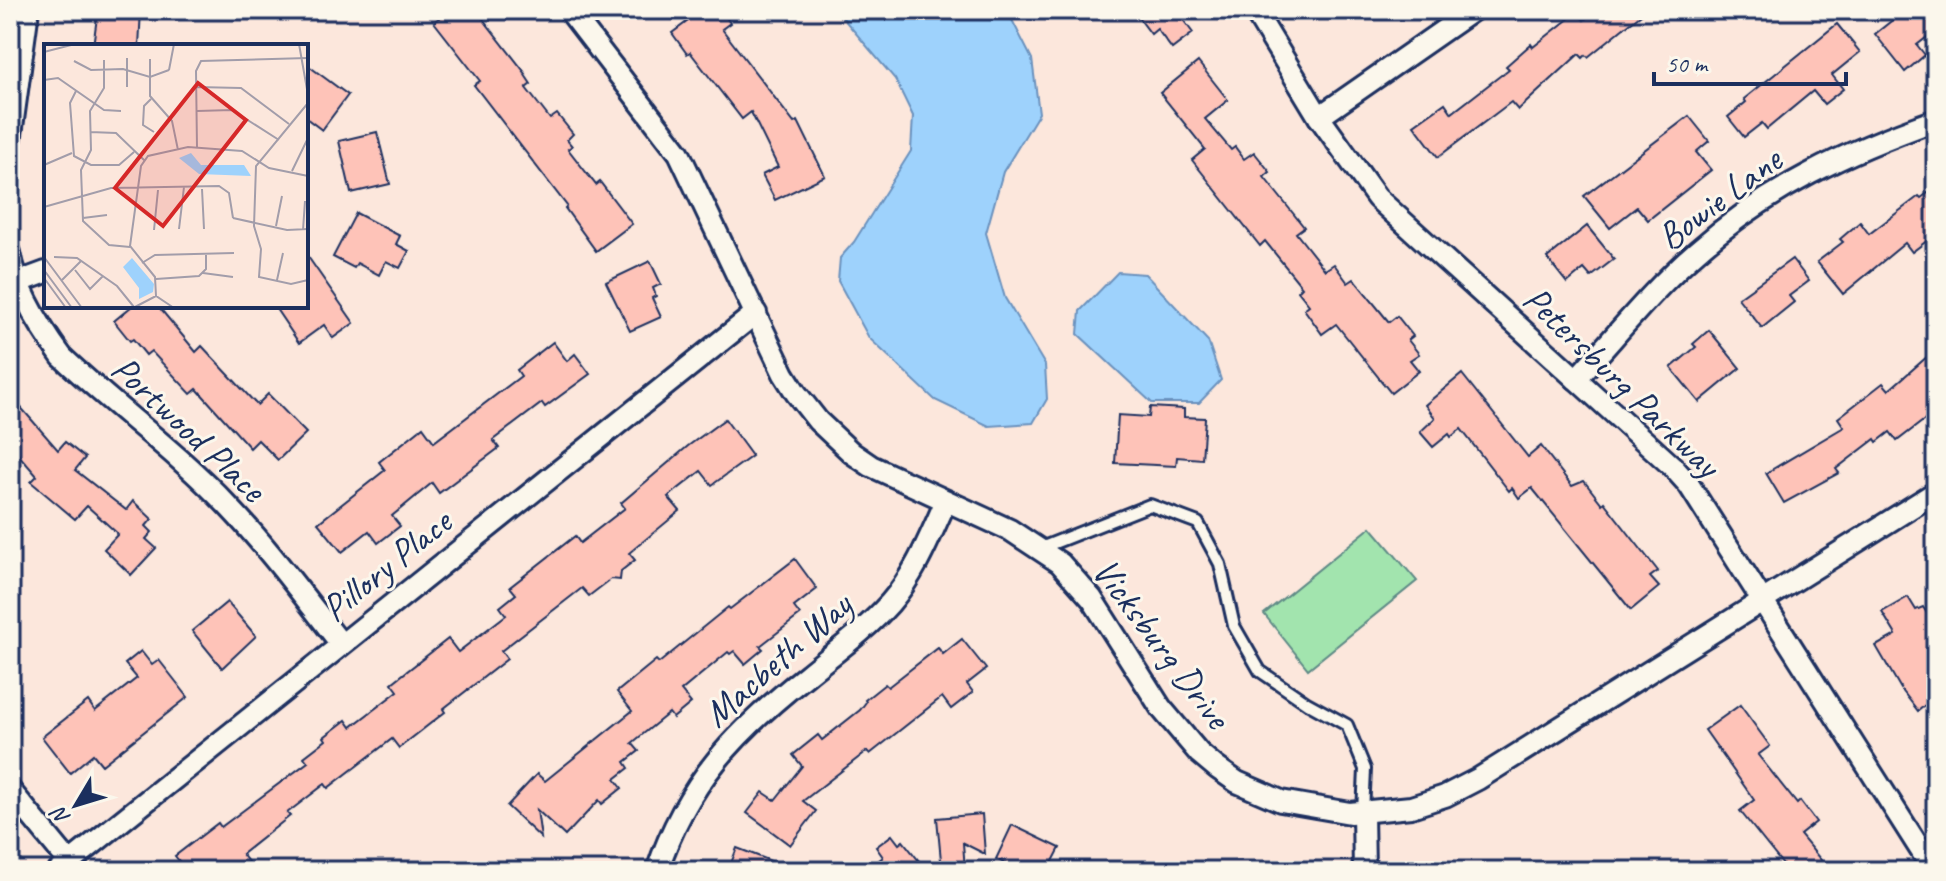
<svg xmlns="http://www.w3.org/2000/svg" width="1946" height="881" font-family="Caveat,sans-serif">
  <rect width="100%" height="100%" fill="#fce7dc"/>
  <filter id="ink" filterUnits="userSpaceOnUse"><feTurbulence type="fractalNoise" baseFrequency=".0125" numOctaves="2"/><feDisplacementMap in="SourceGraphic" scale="16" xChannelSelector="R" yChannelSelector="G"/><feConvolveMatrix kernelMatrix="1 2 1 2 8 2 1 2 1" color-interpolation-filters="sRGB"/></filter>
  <g filter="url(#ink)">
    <!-- green -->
    <path fill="#a2e4ae" stroke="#5e8a86" stroke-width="2" d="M1371 527 1417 581 1308 669 1264 614Z"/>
    <!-- water -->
    <g fill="#9ed2fc" stroke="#6a91bd" stroke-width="2">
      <path d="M836 10H1007L1032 59 1039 113 1003 172 986 233 1005 298 1045 365 1047 399 1033 423 989 426 935 400 869 338 838 281 840 258 854 242 911 151 913 116 895 79Z"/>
      <path d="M1118 272 1145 274 1208 341 1221 380 1199 403H1152L1078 334 1080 311Z"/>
    </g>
    <!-- building -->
    <g fill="#fec3b8" stroke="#1b2f5e" stroke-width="2">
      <path d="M98 10H141L139 46H93Z"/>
      <path d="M449 10H476L526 74 525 75 531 84 526 88 550 119 557 114 573 134 567 140 572 146 568 149 596 185 600 182 632 224 596 251 565 208 567 206 474 85 480 81 434 22Z"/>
      <path d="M680 10H721L730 23 722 29 794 123 798 121 825 176 775 200 762 175 778 167 751 112 742 119 690 52 687 54 672 33 688 21Z"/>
      <path d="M1133 10H1182L1178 13 1193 33 1172 49 1157 29 1151 34Z"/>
      <path d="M1598 10H1646L1588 57 1586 55 1583 58 1579 54 1518 110 1511 102 1438 157 1414 125 1445 103 1452 113 1509 69 1506 66 1531 44 1533 47 1576 13 1584 20Z"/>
      <path d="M1905 10H1926L1936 22V30L1917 45 1925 55 1905 72 1875 34Z"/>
      <path d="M1837 24 1860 52 1832 75 1843 89 1824 104 1813 91 1767 129 1762 123 1744 137 1728 117 1746 102 1744 99Z"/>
      <path d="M1198 62 1228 100 1205 119 1231 150 1235 147 1244 159 1254 152 1270 172 1264 177 1304 227 1296 233 1325 270 1334 264 1348 283 1354 279 1389 322 1397 316 1413 336 1408 340 1419 354 1410 360 1419 371 1391 393 1336 324 1322 334 1304 309 1309 305 1298 291 1302 287 1265 241 1260 246 1192 160 1205 149 1160 93Z"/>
      <path d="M306 64 348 95 322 130 306 118Z"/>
      <path d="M1689 116 1709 141 1696 152 1711 170 1648 220 1637 207 1610 228 1584 196Z"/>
      <path d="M377 132 390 184 351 193 339 141Z"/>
      <path d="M1936 187V234L1912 252 1905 243 1843 294 1817 262 1843 242 1840 239 1860 222 1869 234 1919 196 1921 198Z"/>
      <path d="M356 213 400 236 396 244 409 251 400 268 386 261 379 275 357 263 354 268 333 257Z"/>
      <path d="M1587 226 1614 259 1591 277 1584 269 1567 283 1547 258Z"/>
      <path d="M306 254 354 323 333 338 324 325 299 343 274 306H306Z"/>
      <path d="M1792 259 1809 281 1789 296 1794 302 1762 328 1738 298Z"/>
      <path d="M650 261 661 284 653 288 656 296 652 298 661 317 630 331 606 282Z"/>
      <path d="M132 306H158L196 352 202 346 257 405 268 394 306 433 278 460 258 440 250 448 197 389 191 394 151 351 146 355 133 339 130 341 114 321Z"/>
      <path d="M1709 330 1740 368 1699 402 1671 368 1696 347 1693 344Z"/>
      <path d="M553 342 567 361 575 354 590 374 545 407 542 403 493 440 499 448 439 493 432 483 392 516 400 526 378 543 369 531 342 552 318 523 385 470 379 462 423 427 434 442 521 376 517 370Z"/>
      <path d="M1936 349V411L1897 441 1890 432 1877 442 1875 439 1836 469 1839 473 1784 503 1766 473 1844 427 1838 418 1883 383 1889 390Z"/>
      <path d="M1462 374 1528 457 1541 446 1572 486 1584 481 1602 504 1604 502 1658 571 1650 577 1659 587 1631 610 1532 488 1519 498 1512 488 1509 491 1461 429 1451 437 1449 434 1433 447 1420 432 1435 418 1425 405Z"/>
      <path d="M10 395 58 450 65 442 85 458 75 470 126 510 133 501 152 519 146 526 152 532 146 539 156 548 131 575 104 549 118 534 87 506 75 519 31 482 37 476 10 445Z"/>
      <path d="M1150 407 1184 409V417L1205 418 1202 459 1177 457 1176 466 1115 463 1118 415 1149 417Z"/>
      <path d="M725 419 752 456 712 485 701 471 668 497 680 511 629 553 635 560 621 571 620 580 611 579 589 596 582 588 501 651 507 659 443 709 445 712 399 748 392 739 328 788 325 784 287 813 290 816 242 854 255 871H187L175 856 218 823 221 827 308 762 304 757 326 740 324 737 346 720 351 727 398 691 392 683 448 639 458 652 506 615 500 607 516 594 510 587 575 536 580 543 625 508 621 503 688 446Z"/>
      <path d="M795 559 817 589 794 607 800 615 760 646 763 649 745 664 734 651 730 654 728 652 681 691 691 703 673 718 669 713 632 743 639 751 625 762 629 768 615 779 622 788 602 804 599 800 565 836 537 810 541 838 507 806 537 774 545 781 632 711 617 692 656 660 659 663 728 607 730 609Z"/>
      <path d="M1908 597 1916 610 1923 607 1936 627V696L1918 711 1901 689 1876 646 1896 635 1882 612Z"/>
      <path d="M227 602 256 636 222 668 192 631Z"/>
      <path d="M962 639 986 669 967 684 973 692 951 709 942 697 870 754 867 751 803 801 816 811 790 845 747 813 763 792 775 800 802 766 793 755 818 735 822 740 860 710 866 702 865 700 885 684 888 687 938 648 943 654Z"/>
      <path d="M141 651 152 665 159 660 188 697 102 765 93 754 70 773 42 737 88 701 95 711 137 678 125 664Z"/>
      <path d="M1740 705 1770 746 1758 755 1797 804 1800 801 1816 822 1800 835 1830 871H1788L1740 811 1754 800 1705 730Z"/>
      <path d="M982 814 985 854 963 843 965 870 942 871 937 818Z"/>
      <path d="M1012 825 1060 848 1048 871H1020L996 859Z"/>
      <path d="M892 835 899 844 903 841 927 871H865L883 857 876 847Z"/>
      <path d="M737 848 794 870 793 871H728Z"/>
    </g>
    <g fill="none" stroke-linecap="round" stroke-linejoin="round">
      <!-- lane casing -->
      <g stroke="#1b2f5e" stroke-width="16">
        <path id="lane" d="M1041 548 1150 505 1198 523 1220 564 1234 626 1260 671 1307 703 1347 725 1365 769 1363 813"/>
      </g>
      <!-- street casing -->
      <g stroke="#1b2f5e" stroke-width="26">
        <g id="street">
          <path d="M569 10 679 153 784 374 796 393 818 421 852 453 871 466 1010 530 1060 563 1092 599 1161 708 1199 753 1217 768 1237 782 1281 801 1350 813 1411 807 1445 796 1478 779 1936 492"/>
          <path d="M1254 10 1319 117 1377 198 1672 466 1689 485 1934 871"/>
          <path d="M1319 117 1473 10"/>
          <path d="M10 142 28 10"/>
          <path d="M10 253C17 290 40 327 62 357 116 408 177 452 228 506 269 549 304 597 341 644"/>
          <path d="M19 282 46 272"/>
          <path d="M1576 379C1616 336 1653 289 1697 251 1768 188 1848 151 1936 120"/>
          <path d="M10 790 70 863"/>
          <path d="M1363 813 1364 871"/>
          <path d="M59 871 756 313"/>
          <path d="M657 871C686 783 736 731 807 675 835 652 866 630 890 603 916 573 930 536 946 501"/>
        </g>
      </g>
      <!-- lane -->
      <use href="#lane" stroke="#fbf7ec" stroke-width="10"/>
      <!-- street -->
      <use href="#street" stroke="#fbf7ec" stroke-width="20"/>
    </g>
  </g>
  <g text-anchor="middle" stroke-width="6" stroke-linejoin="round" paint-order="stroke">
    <!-- street labels -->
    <g font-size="38" fill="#1b2f5e" stroke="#fbf7ec">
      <text transform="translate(1719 198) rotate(-37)" y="13">Bowie Lane</text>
      <text transform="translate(1622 381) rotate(44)" y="13">Petersburg Parkway</text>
      <text transform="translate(189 428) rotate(43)" y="13">Portwood Place</text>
      <text transform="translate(386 565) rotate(-39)" y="13">Pillory Place</text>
      <text transform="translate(1162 643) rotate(53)" y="13">Vicksburg Drive</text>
      <text transform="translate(777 659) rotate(-41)" y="13">Macbeth Way</text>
    </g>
  </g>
  <!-- overview -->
  <g transform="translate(44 44)">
    <rect width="264" height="264" fill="#fce7dc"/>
    <path d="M147 109 157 121H200L207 132 155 130 135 114ZM88 214 110 240 109 248 95 255V244L79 223Z" fill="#9ed2fc"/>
    <path fill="none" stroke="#a29daa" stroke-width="2" d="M255 0 264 51M0 8 31 0M83 14V43M106 15V52L128 77 134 106M60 16V44L46 67 47 106 37 126 39 177 65 201 86 203M30 17 47 26 79 25 106 33 125 26M125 26 130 0M0 36 14 34 60 66 77 67M152 43 197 44 245 80M32 47 26 59 30 112 47 121H75L90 108M107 55 100 62 99 81 110 88M264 59 212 122 210 182 217 205 215 233 247 240 264 236M153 67 188 66 235 96M46 88 72 89 100 116M153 104 152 27 157 17 264 14M0 121 28 109M248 127 264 94M158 145 160 185M0 163 67 144 175 142 185 149 189 174M39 174 63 171M189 174 243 186 264 185M232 182 238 152M135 185 140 143M110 186 114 146M259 186 261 157M0 213 38 264M10 213 33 214 73 242 90 263M98 219 111 211 190 209M0 226 28 264M31 226 46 245 59 232M159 229 189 233M0 234 22 264M112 235 155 232 162 225V211M233 236 239 209M17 237 37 217M112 252 111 233 86 202 97 122 104 112 144 103 198 107 225 124 264 132M89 264 112 252 130 264"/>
    <path fill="#d62828" fill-opacity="0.15" stroke="#d62828" stroke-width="4" d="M154 39 202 76 119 182 71 144Z"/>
    <rect width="264" height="264" fill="none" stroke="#1b2f5e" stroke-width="4"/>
  </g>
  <!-- margin -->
  <rect width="1946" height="881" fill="none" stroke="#fbf7ec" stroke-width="40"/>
  <rect x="20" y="20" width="1906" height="841" fill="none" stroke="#1b2f5e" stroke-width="3" filter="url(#ink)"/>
  <!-- north arrow -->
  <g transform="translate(76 805) rotate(232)" stroke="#fbf7ec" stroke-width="6" paint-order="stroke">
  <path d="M0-6L14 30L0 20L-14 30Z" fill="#1b2f5e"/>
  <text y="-12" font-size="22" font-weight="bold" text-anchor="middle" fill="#1b2f5e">N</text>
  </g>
  <!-- scale -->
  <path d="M1654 72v12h192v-12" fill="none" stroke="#1b2f5e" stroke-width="4"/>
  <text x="1666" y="72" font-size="24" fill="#1b2f5e" stroke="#fbf7ec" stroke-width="6" paint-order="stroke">50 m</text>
</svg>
